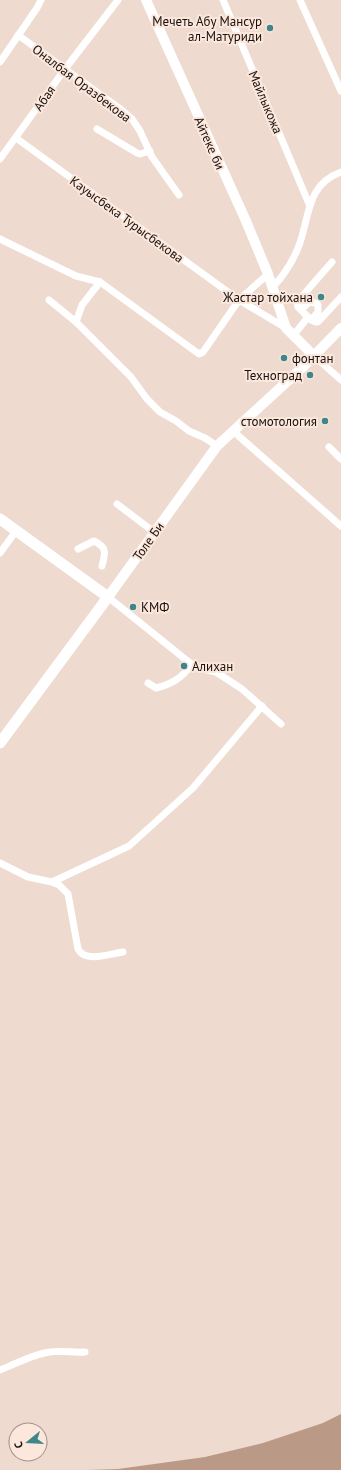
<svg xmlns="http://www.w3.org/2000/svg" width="341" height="1470" font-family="'PT Sans',sans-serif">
  <rect width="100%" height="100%" fill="#eedacf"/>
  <!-- water -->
  <path fill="#bb9987" d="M341 1414V1470H88L118 1469 205 1457 263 1443 323 1423Z"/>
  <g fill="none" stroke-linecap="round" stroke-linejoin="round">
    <!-- street -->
    <g stroke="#fff" stroke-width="7">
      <path d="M223 0 309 204"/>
      <path d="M300 0 341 91"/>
      <path d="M18 35 119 108 132 119 140 131 152 157 179 195"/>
      <path d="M0 62 37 8 41 0"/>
      <path d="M97 129 137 153 140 154 150 151"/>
      <path d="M16 138 239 300 286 328"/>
      <path d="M0 159 65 69 118 0"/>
      <path d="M0 239 76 276 100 282 199 354 203 352 239 300 268 274"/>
      <path d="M273 287C284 275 292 263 298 248 310 219 305 185 341 172"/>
      <path d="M49 300 76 322 131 377 147 399 160 412 176 421 189 431 205 438 217 446"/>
      <path d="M301 310 309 302 315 303 318 305V312L311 320"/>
      <path d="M308 317 315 322H318L341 297"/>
      <path d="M76 322 82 305 100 282"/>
      <path d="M293 336 308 317 298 307 297 302 332 262"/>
      <path d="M314 356 341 380"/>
      <path d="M233 431 341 526"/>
      <path d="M329 447 341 459"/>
      <path d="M117 504 154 532"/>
      <path d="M78 549 94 541C108 548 105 553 102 566"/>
      <path d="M0 553 16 531"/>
      <path d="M108 597 195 667 216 672 242 689 281 724"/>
      <path d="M148 683 156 688C172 684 182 678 192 664"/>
      <path d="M0 863 28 877 52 882 129 846 193 788 262 706"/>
      <path d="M52 882 59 885 68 894 78 949C85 963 110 954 123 952"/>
      <path d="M0 1370C16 1364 33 1354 50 1352 62 1350 73 1353 85 1352"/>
    </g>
    <!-- secondary -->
    <g stroke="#fff" stroke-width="10">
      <path d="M146 0 246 221 268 274 286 328 314 356"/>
      <path d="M108 597 217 446 304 366 341 328"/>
    </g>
    <!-- primary -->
    <path stroke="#fff" stroke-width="11" d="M0 519 108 597 0 743"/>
  </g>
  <!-- markers -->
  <g fill="#3e8689" stroke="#fce7dc" stroke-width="1.5">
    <circle cx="270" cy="28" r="4"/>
    <circle cx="321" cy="297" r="4"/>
    <circle cx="284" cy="358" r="4"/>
    <circle cx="310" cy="375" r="4"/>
    <circle cx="325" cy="421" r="4"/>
    <circle cx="133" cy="607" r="4"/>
    <circle cx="184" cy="666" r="4"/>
  </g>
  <g text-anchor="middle" stroke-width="4" stroke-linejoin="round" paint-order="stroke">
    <!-- poi labels -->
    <g font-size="13" fill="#18110e" stroke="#fce7dc" text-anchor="end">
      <text x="262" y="26">Мечеть Абу Мансур<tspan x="262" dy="15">ал-Матуриди</tspan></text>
      <text x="313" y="302">Жастар тойхана</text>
      <text x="292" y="363" text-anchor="start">фонтан</text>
      <text x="302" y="380">Техноград</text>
      <text x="317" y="426">стомотология</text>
      <text x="141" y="612" text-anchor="start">КМФ</text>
      <text x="192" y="671" text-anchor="start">Алихан</text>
    </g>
    <!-- street labels -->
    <g font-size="13" fill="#18110e" stroke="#fce7dc">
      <text transform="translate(82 83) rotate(37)" y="5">Оналбая Оразбекова</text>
      <text transform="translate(44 98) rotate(-55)" y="5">Абая</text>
      <text transform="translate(266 102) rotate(67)" y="5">Майлыкожа</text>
      <text transform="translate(210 143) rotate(66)" y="5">Айтеке би</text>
      <text transform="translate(127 219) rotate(36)" y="5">Кауысбека Турысбекова</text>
      <text transform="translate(148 541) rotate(-55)" y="5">Толе Би</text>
    </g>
  </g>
  <!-- north arrow -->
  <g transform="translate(28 1442) rotate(252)"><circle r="19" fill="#fce7dc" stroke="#a1918a"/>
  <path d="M0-3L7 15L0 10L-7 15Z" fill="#3e8689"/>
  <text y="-6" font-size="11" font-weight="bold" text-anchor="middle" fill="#18110e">С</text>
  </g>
</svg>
